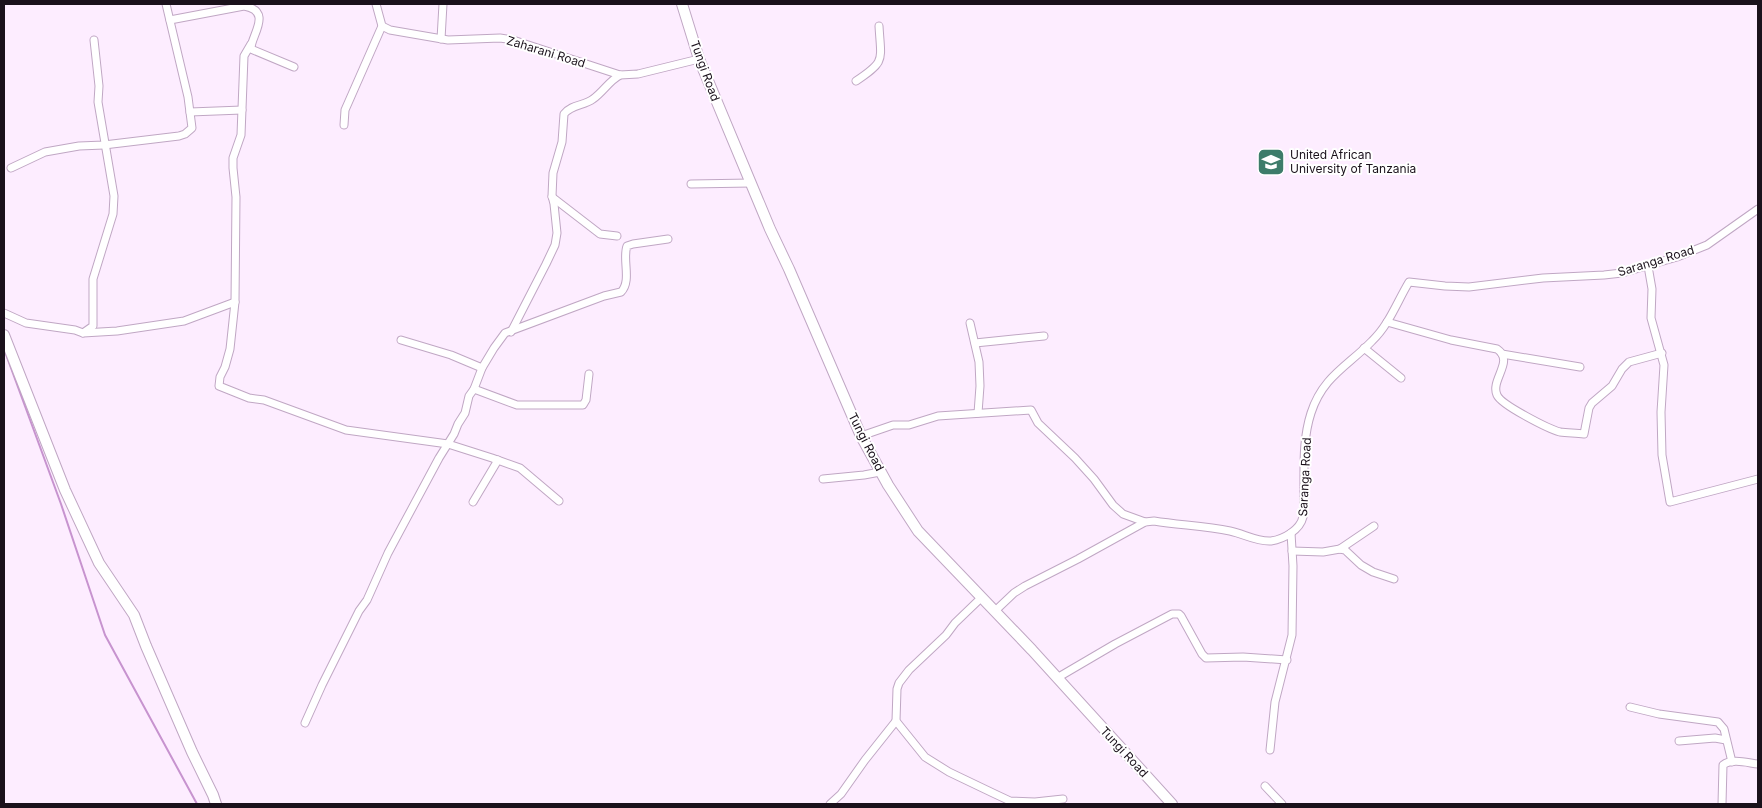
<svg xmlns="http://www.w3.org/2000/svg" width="1762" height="808" font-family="Inter,sans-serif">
  <rect width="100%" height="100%" fill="#fdedff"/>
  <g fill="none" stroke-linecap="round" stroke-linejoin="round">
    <!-- stream -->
    <path stroke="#c793cf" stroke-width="2" d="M4 349 61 504 105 635 197 804"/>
    <!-- street casing -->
    <g stroke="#c0a7c4" stroke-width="9">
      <g id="street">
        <path d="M376 4 382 26 390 30 448 40 500 38 513 40 620 75 638 74 699 59"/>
        <path d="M170 20 244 6C274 11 250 37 251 49L294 67"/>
        <path d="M441 39 443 4"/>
        <path d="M251 44 244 56 241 135 233 158V168L236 197 235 302 230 349 225 367 220 377 219 386 249 398 264 400 346 430 448 444 492 458 520 468 559 501"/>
        <path d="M856 81C886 61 881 61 879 26"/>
        <path d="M190 112 242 110"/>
        <path d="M344 125 345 110 382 26"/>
        <path d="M11 168 45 152 79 146 104 145 179 136 185 134 192 128 188 97 166 4"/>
        <path d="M691 184 751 183"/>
        <path d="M552 197 600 234 617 236"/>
        <path d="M1648 266 1652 289 1651 318 1664 365 1661 412 1662 455 1670 502 1758 479"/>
        <path d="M4 313 26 323 75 330 83 333 117 331 184 321 235 302"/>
        <path d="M1387 322 1451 340 1497 349C1515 361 1490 380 1497 395 1501 405 1549 429 1560 432 1568 433 1576 433 1584 434L1589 408 1592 403 1612 386 1622 369 1629 362 1662 353"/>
        <path d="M970 323 979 362 980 386 978 413"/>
        <path d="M511 332 546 264 555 245 557 233 554 204 552 196 553 173 562 142 564 114C572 104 584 106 593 99 603 92 609 81 620 75"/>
        <path d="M83 333 93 326V279L113 214 114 196 98 102 99 86 94 40"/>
        <path d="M401 340 451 355 482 368"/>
        <path d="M975 343 1044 336"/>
        <path d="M1364 348 1401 378"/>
        <path d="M1502 354 1580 367"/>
        <path d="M474 389 517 405H583L586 400 589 374"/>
        <path d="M861 436 893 425H909L938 416 1031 410 1038 423 1075 458 1094 479 1113 505 1123 514 1145 522"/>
        <path d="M823 479 864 475 880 472"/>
        <path d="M473 502 498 460"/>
        <path d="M1340 549 1374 526"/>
        <path d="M1292 551 1323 552 1340 549 1345 550 1361 565 1373 572 1394 579"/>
        <path d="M982 597 955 623 946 635 909 670 899 683 897 689 896 721 925 757 949 772 995 794 1010 801 1035 802 1063 799"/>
        <path d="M995 611 1014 593 1025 586 1078 559 1145 522 1154 521C1179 525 1205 526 1230 531 1244 534 1257 542 1271 541 1284 539 1300 530 1303 517 1306 482 1300 447 1311 413 1323 376 1348 366 1372 341 1389 325 1397 302 1409 282L1445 286 1469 287 1543 278 1604 275 1622 273 1677 257 1707 245 1758 209"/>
        <path d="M1057 678 1115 644 1172 614H1179L1181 616 1202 654 1206 658 1243 657 1287 660"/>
        <path d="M1630 707 1659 714 1718 722 1724 729 1732 762"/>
        <path d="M305 723 322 685 359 611 367 600 388 553 439 458 454 434 458 424 465 413 469 396 474 389 482 368 494 348 505 333 604 296 621 292C632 281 622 259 627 246L633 244 668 239"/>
        <path d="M1679 741 1715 738 1726 740"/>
        <path d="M1270 750 1275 702 1292 635 1293 566 1291 533"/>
        <path d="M1265 786 1282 804"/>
        <path d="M830 804 841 794 865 760 896 721"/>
        <path d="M1722 804 1723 765C1732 758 1748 763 1758 764"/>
      </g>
    </g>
    <!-- secondary casing -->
    <g stroke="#c0a7c4" stroke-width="12">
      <g id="secondary">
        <path d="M682 4 699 59 770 229 789 269 861 436 888 485 918 531 1032 650 1172 804"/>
        <path d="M4 335 65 490 99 563 134 615 146 646 192 752 213 795 216 804"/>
      </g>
    </g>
    <!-- street -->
    <use href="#street" stroke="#fff" stroke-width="7"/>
    <!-- secondary -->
    <use href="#secondary" stroke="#fff" stroke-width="10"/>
  </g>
  <!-- icons -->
  <defs>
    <g id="university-square" transform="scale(1.4375)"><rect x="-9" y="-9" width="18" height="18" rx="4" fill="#3d7c6a" stroke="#fff"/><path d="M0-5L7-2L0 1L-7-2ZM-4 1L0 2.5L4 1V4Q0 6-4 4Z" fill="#fff"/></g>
  </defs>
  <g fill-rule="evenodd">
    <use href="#university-square" x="1271" y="162"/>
  </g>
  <g text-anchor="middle" stroke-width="4" stroke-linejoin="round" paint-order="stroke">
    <!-- street labels -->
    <g font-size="12" fill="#1a111b" stroke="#fff">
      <text transform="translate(546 52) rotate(17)" y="4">Zaharani Road</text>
      <text transform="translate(705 71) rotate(70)" y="4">Tungi Road</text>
      <text transform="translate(1656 261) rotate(-17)" y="4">Saranga Road</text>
      <text transform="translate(866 442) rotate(63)" y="4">Tungi Road</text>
      <text transform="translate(1305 477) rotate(-87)" y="4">Saranga Road</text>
      <text transform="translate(1124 752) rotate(47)" y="4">Tungi Road</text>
    </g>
    <!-- poi labels -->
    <g font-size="12" fill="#1a111b" stroke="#fff" text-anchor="start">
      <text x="1290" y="159">United African<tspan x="1290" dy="14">University of Tanzania</tspan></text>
    </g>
  </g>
  <!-- border -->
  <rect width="1762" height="808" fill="none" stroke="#1a111b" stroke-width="10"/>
</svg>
